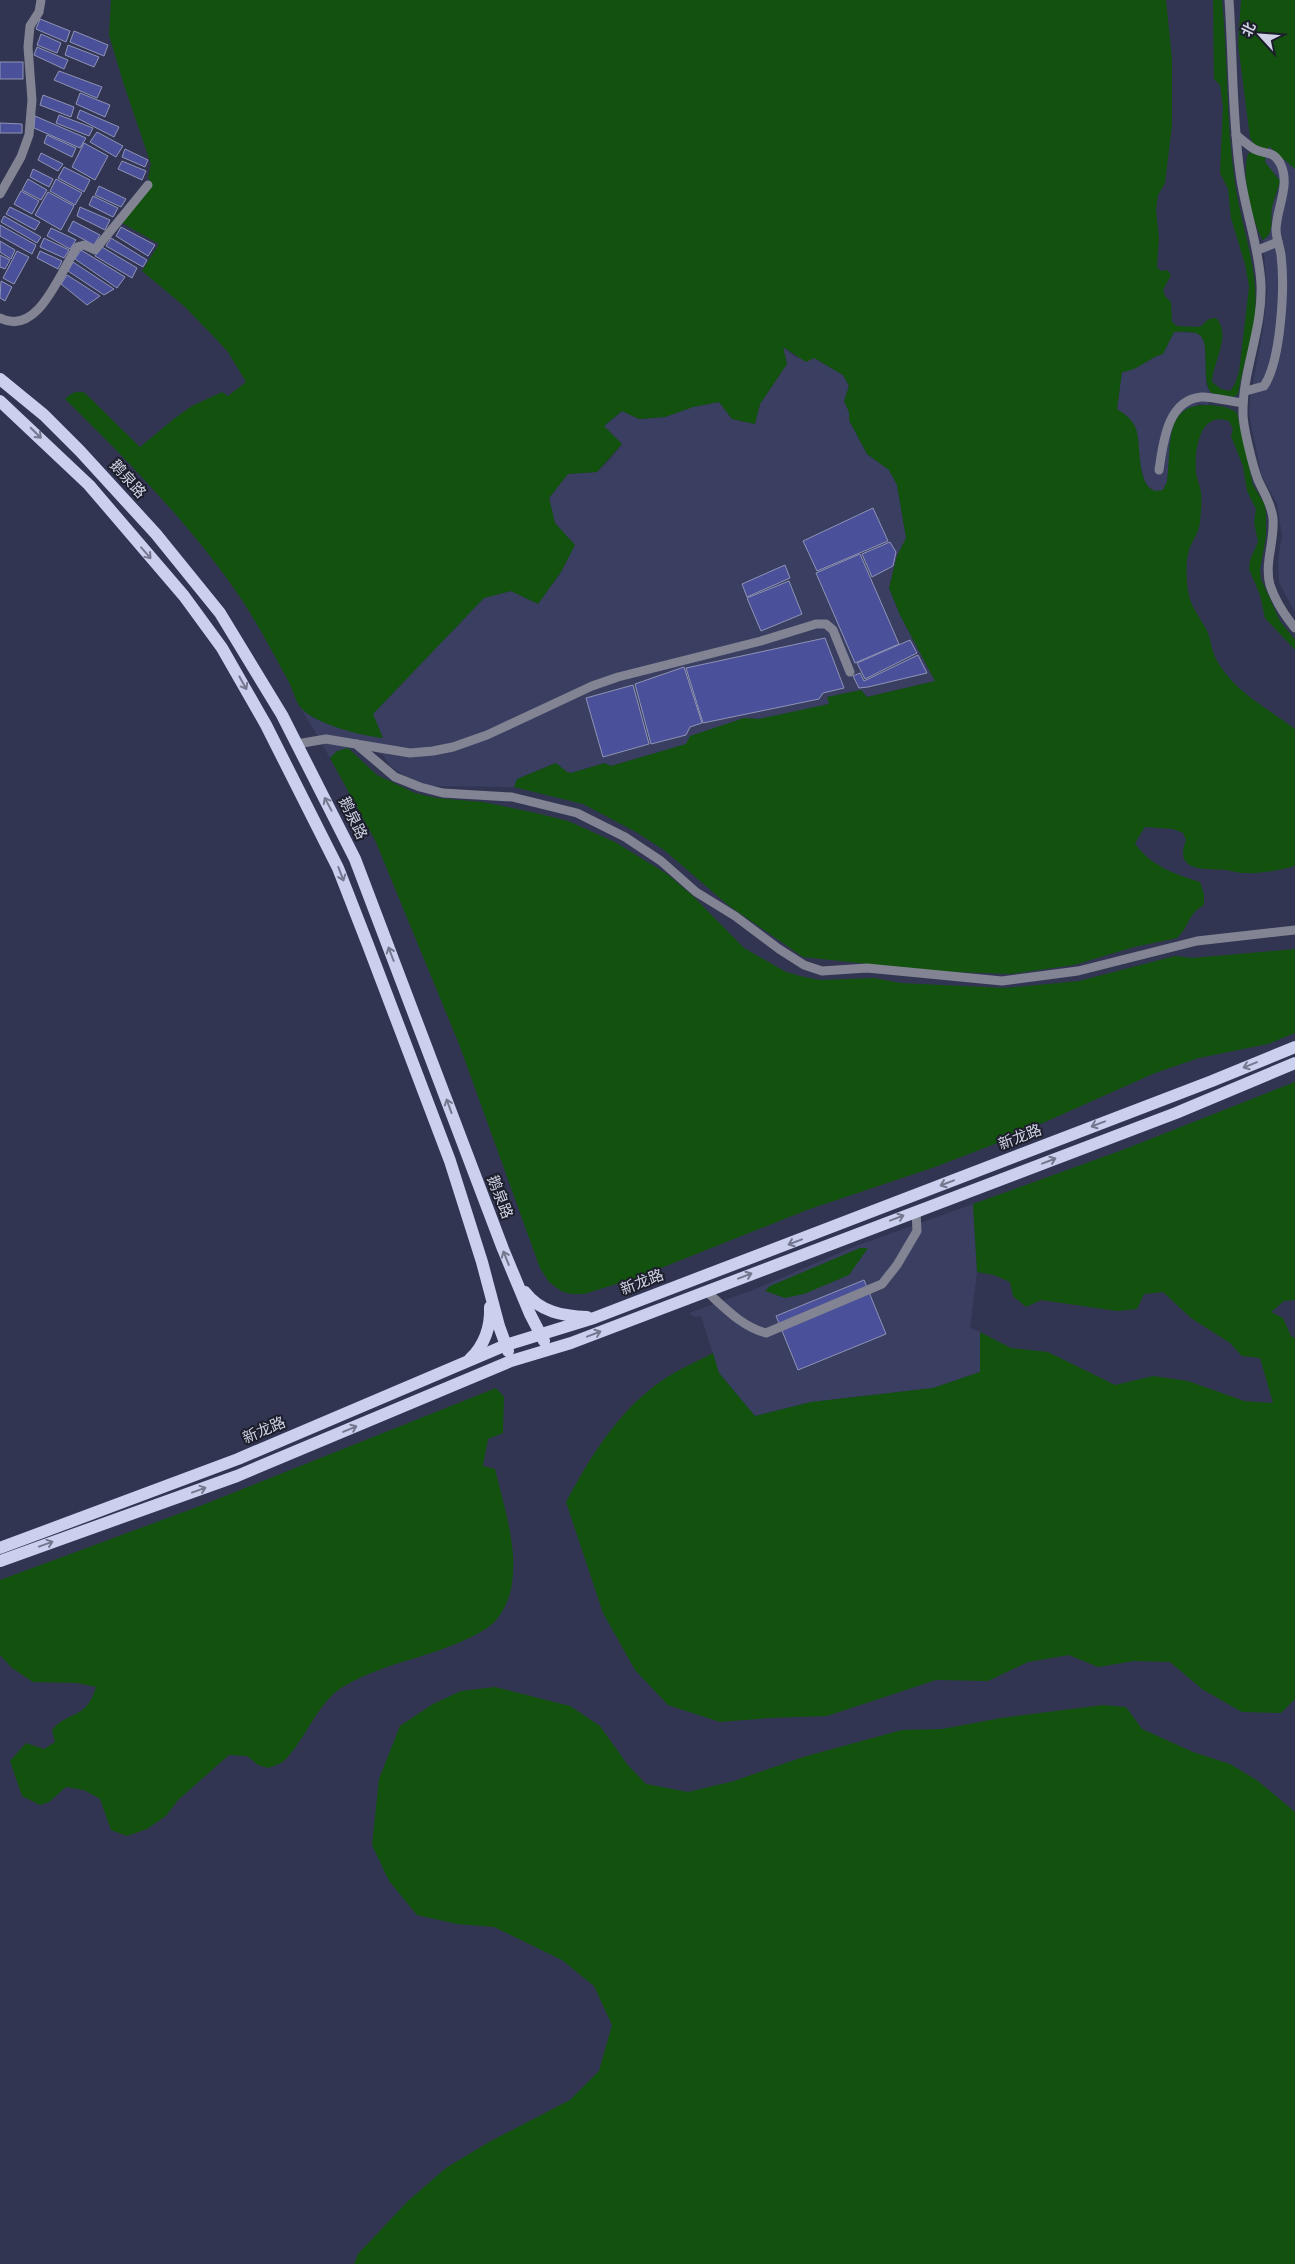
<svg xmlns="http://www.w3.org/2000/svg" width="1295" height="2264" font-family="'Roboto Condensed','Noto Sans SC',sans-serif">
  <rect width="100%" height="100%" fill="#313551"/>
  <!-- built -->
  <g fill="#3a3f62">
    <path d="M1269 145 1295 169V612L1279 583 1278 560 1282 536 1277 504 1261 474 1249 414 1250 398 1263 329 1267 292 1263 240 1268 237 1272 224V205L1278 193 1277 175 1269 170 1265 162 1266 153Z"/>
    <path d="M1174 332 1196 333 1201 336 1205 344 1206 385 1211 393 1208 405 1199 404 1176 418 1173 428 1167 482 1163 490 1157 492 1151 490 1145 482 1141 467 1136 429 1117 409 1122 372 1140 366 1146 360 1163 354Z"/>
    <path d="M782 346 795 357 814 358 843 375 849 386 844 401 849 412V421L867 454 889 470 897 485 906 538 897 556 889 588 900 615 935 681 867 697 861 690 828 697 829 704 805 710 759 719 743 718 686 744 611 766 605 763 571 773 567 772 555 763 517 779 514 787 431 786 405 776 390 766 383 755 373 751 348 748 337 751 330 758 301 708 313 718 382 738 372 715 484 598 511 591 538 604 561 572 575 545 555 523 549 498 568 474 597 472 610 460 622 444 603 427 622 411 639 419 665 417 693 407 719 402 732 419 755 424 760 404 787 364Z"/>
    <path d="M973 1204 977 1272 970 1328 980 1332V1372L933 1388 811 1402 755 1416 719 1373 701 1316 694 1317 689 1313 758 1288 853 1247Z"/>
  </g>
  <!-- green -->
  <g fill="#13510e">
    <path d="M111 0H1166L1172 59V125L1165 183 1158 195 1156 210 1159 238 1157 267 1161 271 1167 270 1171 275 1163 290 1165 296 1171 302 1172 322 1177 326 1200 327 1209 319 1216 318C1232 334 1213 362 1212 382L1221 389 1230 391 1235 384 1239 372 1249 287 1245 264 1231 218 1228 189 1220 173 1223 106 1220 85 1214 79 1213 0H1222C1228 60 1226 122 1235 183 1241 227 1259 268 1255 314 1253 339 1243 364 1239 389L1238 394 1233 397 1211 393C1200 378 1212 340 1198 334 1191 331 1181 332 1174 332L1163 354C1148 358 1138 371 1122 372L1117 409C1125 414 1133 420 1136 429 1142 444 1135 498 1163 490L1167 482C1172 450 1162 403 1208 405 1220 406 1228 406 1237 413L1253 485 1264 503 1266 513V536L1260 570 1261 579 1280 621 1295 640V650L1265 618 1260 595 1249 569 1250 560 1258 542 1254 522 1256 509 1247 491 1243 466 1231 436 1233 429 1229 421C1199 410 1194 452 1196 473 1197 480 1200 486 1201 492 1202 502 1201 513 1200 522 1199 532 1194 538 1190 547 1185 560 1186 583 1189 596 1192 609 1203 621 1208 633 1211 642 1212 651 1216 659 1234 692 1266 707 1295 729V866C1280 870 1261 874 1245 873 1239 873 1233 871 1226 870 1206 868 1173 873 1186 840L1183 833 1173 829 1145 827 1135 843C1150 866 1175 874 1200 882L1204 894V905C1186 915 1191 925 1177 938L1134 947 1074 965 1010 974 933 971 803 957 728 905 664 850 636 832 583 804 514 787 517 779 556 763 567 772 571 773 605 763 611 766 686 744 690 736 744 718 759 719 829 704 827 697 861 690 867 697 935 681 900 615 889 588 897 556 906 538 897 485 889 470 867 454 849 420V412L844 401 849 386 843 375 814 358 806 362 783 347 787 364 760 404 755 424 732 419 719 402 693 407 665 417 639 419 622 411 604 426 622 444 597 472 568 474 549 498 555 523 575 545 561 572 538 604 511 591 484 598 373 714 383 738C362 736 316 724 302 709 296 703 293 690 289 682 274 655 259 626 242 600 192 526 129 462 65 399 72 393 76 390 85 393L140 447 175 418 192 406 222 392 228 396 246 382 228 352 217 340 184 306 142 271 159 244 122 223 150 189 152 184 148 178 151 164 124 85 109 35Z"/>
    <path d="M1241 0H1295V169L1269 146 1267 151 1254 145 1250 137 1238 44Z"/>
    <path d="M1252 152 1266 153 1265 162 1280 181C1278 189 1275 195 1273 204 1268 216 1277 232 1263 240 1252 222 1241 175 1248 154Z"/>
    <path d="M348 748 377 775 415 793 436 798 483 802 536 813 568 821 615 842 667 874 693 896 744 948 786 972 804 977 820 980 874 978 901 983 1006 988 1079 981 1175 956 1192 958 1295 949V1033L1268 1044 1199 1058 1155 1073 1000 1142 935 1167 807 1210 636 1278 584 1294H571L561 1291 549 1282 540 1268 459 1044 375 840 330 758 337 751Z"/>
    <path d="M1295 1082V1300L1284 1301 1271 1312 1283 1318 1291 1336 1295 1338V1699L1281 1713 1242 1712 1202 1689 1170 1662 1134 1661 1098 1667 1069 1655 1028 1662 988 1681 936 1680 827 1716 769 1718 720 1722 668 1705 635 1670 603 1613 566 1502C592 1454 621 1406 669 1376 683 1367 698 1361 713 1353L719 1373 755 1416 811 1402 933 1388 980 1372V1332L1011 1348 1048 1352 1115 1385 1153 1376 1188 1381 1244 1401 1273 1403 1260 1358 1242 1356 1230 1343 1191 1318 1163 1292 1144 1294 1137 1309 1117 1311 1041 1300 1026 1307 1013 1296 1010 1282 994 1275 977 1272 973 1204 1125 1149Z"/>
    <path d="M860 1248H868L849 1275 804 1294 785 1298 765 1291 770 1286Z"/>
    <path d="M496 1388 504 1397 503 1433 488 1439 483 1466 495 1469C506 1515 529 1579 497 1619 483 1636 443 1649 422 1656 393 1665 367 1672 341 1688 317 1704 305 1740 285 1760 281 1764 273 1766 268 1768L258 1765 247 1756 229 1755 178 1800 166 1816 147 1829 127 1836 111 1830 100 1799 84 1790 66 1787 49 1802 40 1805 22 1796 10 1761 26 1743 44 1749 55 1742 52 1730C70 1709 86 1721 96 1687L77 1683 33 1682 12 1668 0 1655V1580L200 1506Z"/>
    <path d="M495 1687 570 1706 600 1726 627 1764 646 1784 688 1792 734 1781 803 1757 902 1730 942 1729 1001 1718 1103 1705 1126 1707 1142 1729 1193 1752 1230 1764 1258 1781 1295 1812V2264H354L358 2254 408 2201 446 2168 489 2142 570 2100 599 2071 612 2025 594 1986 562 1960 494 1927 457 1924 417 1915 389 1881 372 1845 379 1779 400 1726 433 1704 461 1691Z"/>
  </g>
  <!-- building -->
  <g fill="#4a5099" stroke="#8f94b6">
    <path d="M40 19 70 31 66 42 36 29Z"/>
    <path d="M74 31 108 45 104 56 70 42Z"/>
    <path d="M41 34 61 43 57 53 37 45Z"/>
    <path d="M68 45 99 57 94 67 65 55Z"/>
    <path d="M37 47 68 60 64 69 34 55Z"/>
    <rect x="0" y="62" width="23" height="17"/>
    <path d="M59 71 102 87 97 98 54 80Z"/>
    <path d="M80 93 110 105 105 117 76 104Z"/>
    <path d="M43 95 74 107 71 117 40 105Z"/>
    <path d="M80 110 119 127 114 137 77 118Z"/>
    <path d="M59 115 93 128 89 136 56 123Z"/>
    <path d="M35 116 86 138 80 148 34 128Z"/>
    <path d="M0 123 22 124V133H0Z"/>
    <path d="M97 132 123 146 116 157 90 142Z"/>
    <path d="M47 135 76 148 72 157 44 143Z"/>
    <path d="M84 143 108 156 95 180 72 167Z"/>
    <path d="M125 149 148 160 145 167 122 157Z"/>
    <path d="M41 153 63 164 58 171 38 160Z"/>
    <path d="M122 161 146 171 142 180 118 169Z"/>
    <path d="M64 167 90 180 84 192 58 178Z"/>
    <path d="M33 169 53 179 49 187 30 177Z"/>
    <path d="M28 179 47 190 41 200 22 190Z"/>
    <path d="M56 179 82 193 75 205 50 191Z"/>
    <path d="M99 186 126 199 121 207 95 195Z"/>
    <path d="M21 191 39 201 32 214 14 204Z"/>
    <path d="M48 192 74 206 61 230 35 215Z"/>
    <path d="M93 196 118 208 113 217 89 205Z"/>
    <path d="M10 207 40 222 35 230 6 214Z"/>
    <path d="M80 207 110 220 105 230 77 216Z"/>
    <path d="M4 216 41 237 37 243 1 222Z"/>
    <path d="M73 221 100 235 94 245 68 231Z"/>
    <path d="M0 225 36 245 32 254 0 236Z"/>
    <path d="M121 227 155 245 148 256 116 236Z"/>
    <path d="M51 228 76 240 70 249 47 236Z"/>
    <path d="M44 238 69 250 64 258 40 247Z"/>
    <path d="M111 238 147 260 143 267 106 246Z"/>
    <path d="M0 241 15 250 11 259 0 252Z"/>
    <path d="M102 247 137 268 132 278 95 256Z"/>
    <path d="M81 250 125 277 117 288 75 259Z"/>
    <path d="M17 251 29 257 14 284 3 278Z"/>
    <path d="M40 251 62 261 58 269 37 258Z"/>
    <path d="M0 255 10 260 5 269 0 267Z"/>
    <path d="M73 262 114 289 104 295 68 271Z"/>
    <path d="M67 275 100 296 87 305 61 284Z"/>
    <path d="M1 281 12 287 5 301 0 298Z"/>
    <path d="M873 508 888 541 817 571 803 541Z"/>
    <path d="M890 542 896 552 893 566 872 577 862 554Z"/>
    <path d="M860 554 899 644 855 663 816 573Z"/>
    <path d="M785 565 790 578 747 597 742 584Z"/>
    <path d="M789 581 802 614 761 631 747 598Z"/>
    <path d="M825 638 844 688 823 693 819 699 703 723 686 668Z"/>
    <path d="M910 640 917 653 865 679 857 663Z"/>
    <path d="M918 655 927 673 868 687 859 688 853 676 860 673 864 681Z"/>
    <path d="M684 667 702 723 690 727 686 735 651 744 635 684Z"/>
    <path d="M633 685 649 744 603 757 586 698Z"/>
    <path d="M864 1280 886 1334 798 1370 776 1316Z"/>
  </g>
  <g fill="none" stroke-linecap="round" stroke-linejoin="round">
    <!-- minor -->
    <g stroke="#828493" stroke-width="9">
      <path d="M1229 0C1233 57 1232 116 1240 173 1245 211 1259 246 1261 284 1263 329 1242 371 1243 414 1243 427 1253 467 1258 480 1264 493 1271 503 1273 518 1275 541 1264 563 1270 585 1275 600 1285 616 1295 628"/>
      <path d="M1236 135C1242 140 1248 145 1254 149 1265 155 1273 150 1280 163 1291 185 1277 206 1276 229 1276 238 1280 247 1281 255 1285 287 1281 361 1264 386L1246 391"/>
      <path d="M0 194 21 157 29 135 32 100 28 47 30 26 39 12 41 0"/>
      <path d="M1258 250 1278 242"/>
      <path d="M0 318C38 338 60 272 77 247L84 245 95 250 148 185"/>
      <path d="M1159 470C1163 444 1167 400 1201 397 1209 396 1233 402 1243 403"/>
      <path d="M297 744 326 739 356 744 395 777 420 787 443 793 512 797 577 813 625 837 661 861 696 892 735 916 779 949 804 965 822 971 867 968 1002 981 1078 971 1197 941 1295 930"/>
      <path d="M356 744 410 753 433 751 453 747 487 735 592 686 618 677 761 641 816 624H826L833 630 850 672"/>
      <path d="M706 1291C725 1308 741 1326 766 1333L882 1284 897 1265 917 1231 916 1211"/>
    </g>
    <!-- major -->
    <g stroke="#cbd0ef" stroke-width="12">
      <path d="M0 379 44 415 80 451 156 534 220 613 282 715 355 859 503 1249 530 1314 544 1341"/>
      <path d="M0 401 89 485 184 596 222 648 266 725 338 868 368 945 450 1161 482 1262 499 1326 508 1351"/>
      <path d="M525 1292C540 1312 563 1316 587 1317"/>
      <path d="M470 1359C484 1346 491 1327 490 1307"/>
      <path d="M0 1548 238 1459 506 1345 594 1318 1212 1081 1295 1047"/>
      <path d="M0 1561 237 1476 511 1361 571 1343 1176 1113 1295 1063"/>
    </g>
  </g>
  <!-- one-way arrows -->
  <defs><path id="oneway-shaft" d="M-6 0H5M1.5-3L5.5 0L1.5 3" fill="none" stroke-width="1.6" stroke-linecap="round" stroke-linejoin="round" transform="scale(1.25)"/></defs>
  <g stroke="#74778d">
    <use href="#oneway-shaft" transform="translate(36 433) rotate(45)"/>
    <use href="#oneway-shaft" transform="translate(146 553) rotate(49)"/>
    <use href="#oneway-shaft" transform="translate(243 683) rotate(61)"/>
    <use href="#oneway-shaft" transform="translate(328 804) rotate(-118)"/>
    <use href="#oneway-shaft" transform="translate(341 874) rotate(69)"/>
    <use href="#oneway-shaft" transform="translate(391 954) rotate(-111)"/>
    <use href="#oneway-shaft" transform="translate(1250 1065) rotate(158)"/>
    <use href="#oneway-shaft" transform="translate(449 1106) rotate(-110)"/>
    <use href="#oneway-shaft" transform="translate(1098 1124) rotate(159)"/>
    <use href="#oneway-shaft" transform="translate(1049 1161) rotate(-21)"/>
    <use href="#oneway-shaft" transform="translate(947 1183) rotate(159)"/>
    <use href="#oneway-shaft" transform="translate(897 1218) rotate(-21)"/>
    <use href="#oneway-shaft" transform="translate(795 1242) rotate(159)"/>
    <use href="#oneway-shaft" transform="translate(506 1258) rotate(-112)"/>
    <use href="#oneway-shaft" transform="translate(745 1276) rotate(-21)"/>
    <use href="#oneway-shaft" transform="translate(594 1334) rotate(-21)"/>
    <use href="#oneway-shaft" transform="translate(350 1429) rotate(-23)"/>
    <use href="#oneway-shaft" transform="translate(199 1490) rotate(-20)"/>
    <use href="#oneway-shaft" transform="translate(46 1544) rotate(-20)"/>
  </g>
  <g text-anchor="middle" stroke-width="4" stroke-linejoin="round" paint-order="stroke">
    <!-- street labels -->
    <g font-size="15" fill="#cfd2e4" stroke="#1c1e2b">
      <text transform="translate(128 479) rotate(48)" y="5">鹅泉路</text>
      <text transform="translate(353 818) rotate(64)" y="5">鹅泉路</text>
      <text transform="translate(1020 1137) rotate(-21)" y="5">新龙路</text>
      <text transform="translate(500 1197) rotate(69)" y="5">鹅泉路</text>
      <text transform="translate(642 1282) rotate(-21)" y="5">新龙路</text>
      <text transform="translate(264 1430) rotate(-23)" y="5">新龙路</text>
    </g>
  </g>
  <!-- north arrow -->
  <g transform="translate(1260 35) rotate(296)" stroke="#1c1e2b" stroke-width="4" paint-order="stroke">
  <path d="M0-4L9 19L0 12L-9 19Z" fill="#cfd2e4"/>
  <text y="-8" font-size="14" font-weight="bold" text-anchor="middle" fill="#cfd2e4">北</text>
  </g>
</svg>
